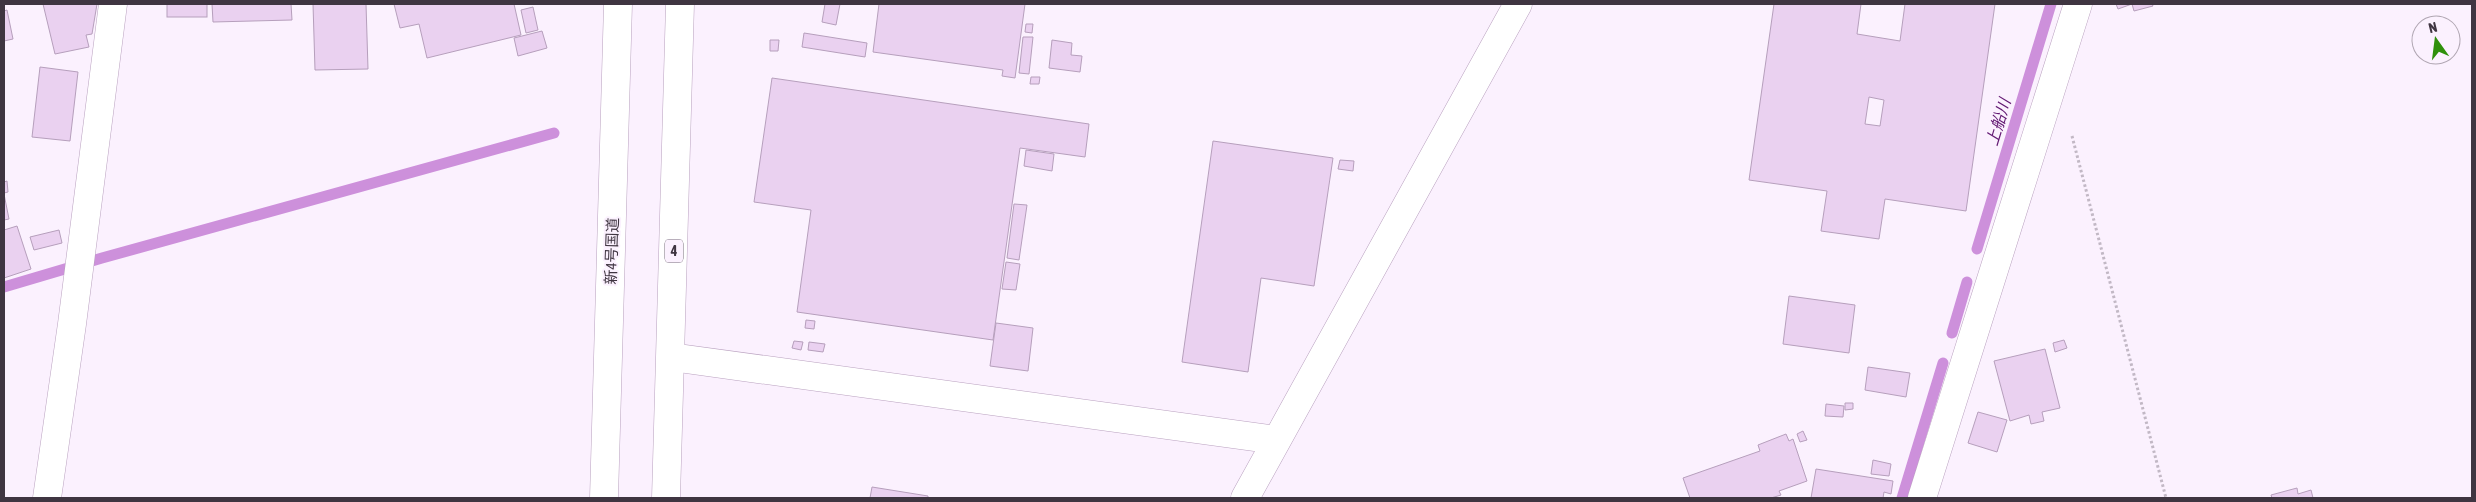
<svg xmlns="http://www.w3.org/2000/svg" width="2476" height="502" font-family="'Asap Condensed','Noto Sans JP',sans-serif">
  <rect width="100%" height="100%" fill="#fbf1fe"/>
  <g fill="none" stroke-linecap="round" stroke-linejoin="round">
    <!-- stream -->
    <g stroke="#cd90db" stroke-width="11">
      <path d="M1977 249 2051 4"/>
      <path d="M4 287 102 258 554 133"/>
      <path d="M1952 333 1967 282"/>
      <path d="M1902 498 1943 363"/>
    </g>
  </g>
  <!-- building -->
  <g fill="#ead1f0" stroke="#b69fbc" fill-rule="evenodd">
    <path d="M43 4H97L92 34 86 35 89 47 55 54Z"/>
    <rect x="167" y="4" width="40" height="13"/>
    <path d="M212 4H291L292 20 213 22Z"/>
    <path d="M313 4H366L368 69 315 70Z"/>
    <path d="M394 4H514L521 35 427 58 419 24 400 28Z"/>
    <path d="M825 4H840L836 25 822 22Z"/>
    <path d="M879 4H1025L1015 78 1002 76 1003 70 873 52Z"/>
    <path d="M1774 4H1861L1857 34 1900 41 1905 4H1995L1966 211 1885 199 1879 239 1821 231 1827 191 1749 180ZM1869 97 1884 100 1880 126 1865 124Z"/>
    <path d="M2116 4H2152L2153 6 2134 11 2132 4 2118 9Z"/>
    <path d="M533 7 538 30 526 33 521 10Z"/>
    <path d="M7 10 13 39 4 41V11Z"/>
    <path d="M1026 24H1033L1032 33 1025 32Z"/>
    <path d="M542 31 547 48 518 56 514 38Z"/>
    <path d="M804 33 867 43 865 57 802 47Z"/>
    <path d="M1023 37H1033L1029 74 1019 73Z"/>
    <path d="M770 40H779L778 51H770Z"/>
    <path d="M1052 40 1072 43 1071 55 1082 56 1080 72 1049 68Z"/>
    <path d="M40 67 78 72 70 141 32 137Z"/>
    <path d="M1031 77H1040L1039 84H1030Z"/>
    <path d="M772 78 1089 124 1085 157 1020 148 993 340 797 312 811 210 754 202Z"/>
    <path d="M1213 141 1333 158 1314 286 1261 278 1248 372 1182 362Z"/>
    <path d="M1026 150 1054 154 1052 171 1024 166Z"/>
    <path d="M1340 160 1354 161 1353 171 1338 169Z"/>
    <path d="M7 181 8 192 4 193V182Z"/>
    <path d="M4 194 9 219 4 220Z"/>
    <path d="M1014 204 1027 205 1019 260 1007 258Z"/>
    <path d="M17 226 31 269 4 278V230Z"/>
    <path d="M59 230 62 243 34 250 30 237Z"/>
    <path d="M1006 262 1020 264 1016 290 1002 289Z"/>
    <path d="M1789 296 1855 305 1849 353 1783 344Z"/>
    <path d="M806 320 815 321 814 329 805 328Z"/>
    <path d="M996 323 1033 328 1028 371 990 366Z"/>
    <path d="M2064 340 2067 348 2055 352 2053 343Z"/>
    <path d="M794 341 803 342 801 350 792 348Z"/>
    <path d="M809 342 825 344 823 352 808 350Z"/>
    <path d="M2045 349 2060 408 2042 412 2044 421 2031 424 2029 415 2010 421 1994 361Z"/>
    <path d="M1868 367 1910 373 1906 397 1865 390Z"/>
    <path d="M1845 403H1853V409L1845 410Z"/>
    <path d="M1826 404 1844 406 1843 417 1825 416Z"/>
    <path d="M1978 412 2007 420 1997 452 1968 443Z"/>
    <path d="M1803 431 1807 440 1800 442 1797 434Z"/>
    <path d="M1786 434 1789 441 1793 439 1807 481 1779 491 1781 495 1771 498H1690L1683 478 1760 451 1758 445Z"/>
    <path d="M1873 460 1891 464 1889 476 1871 474Z"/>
    <path d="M1816 469 1893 481 1891 494 1884 492 1883 498H1811Z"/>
    <path d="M872 487 928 496V498H870Z"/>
    <path d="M2297 488 2298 494 2311 490 2313 498H2272L2271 495Z"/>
  </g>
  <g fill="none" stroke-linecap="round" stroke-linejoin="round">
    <!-- minor casing -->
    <g stroke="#b9a1bf" stroke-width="29">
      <g id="minor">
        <path d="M671 357 1276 440"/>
        <path d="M47 498 72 324 113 4"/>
        <path d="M1245 498 1518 4"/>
      </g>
    </g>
    <!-- tertiary casing -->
    <g stroke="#b9a1bf" stroke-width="29">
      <path id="tertiary" d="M1922 498 2078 4"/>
    </g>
    <!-- trunk casing -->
    <g stroke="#b9a1bf" stroke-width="29">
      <g id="trunk">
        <path d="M604 498 618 4"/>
        <path d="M666 498 680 4"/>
      </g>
    </g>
    <!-- path -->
    <path stroke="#c2b8c5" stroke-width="3" stroke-dasharray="2.5 2.5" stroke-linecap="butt" d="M2072 136 2166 498"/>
    <!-- minor -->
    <use href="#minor" stroke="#fff" stroke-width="28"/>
    <!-- tertiary -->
    <use href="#tertiary" stroke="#fff" stroke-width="28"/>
    <!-- trunk -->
    <use href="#trunk" stroke="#fff" stroke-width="28"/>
  </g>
  <g text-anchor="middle" stroke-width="4" stroke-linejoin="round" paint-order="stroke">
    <!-- shield labels -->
    <rect fill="#fbf1fe" stroke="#776d7a" stroke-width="1" x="665" y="239.5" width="18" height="23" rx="4"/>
    <g font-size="14" font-weight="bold" fill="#3f3541">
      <text x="674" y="256">4</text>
    </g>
    <!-- street labels -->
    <g font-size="15" fill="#3f3541" stroke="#fbf1fe">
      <text transform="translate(612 251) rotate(-88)" y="5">新4号国道</text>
    </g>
    <!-- water labels -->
    <g font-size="16" font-style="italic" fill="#621872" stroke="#fbf1fe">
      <text transform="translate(1998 122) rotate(-73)" y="6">上船川</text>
    </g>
  </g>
  <!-- border -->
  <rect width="2476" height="502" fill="none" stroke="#3f3541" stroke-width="10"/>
  <!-- north arrow -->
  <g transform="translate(2436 40) rotate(346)"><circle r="24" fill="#fbf1fe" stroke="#b0a6b2"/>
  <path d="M0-4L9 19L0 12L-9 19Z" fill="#2f900b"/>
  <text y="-8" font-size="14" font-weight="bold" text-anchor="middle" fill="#3f3541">N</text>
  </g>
</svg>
